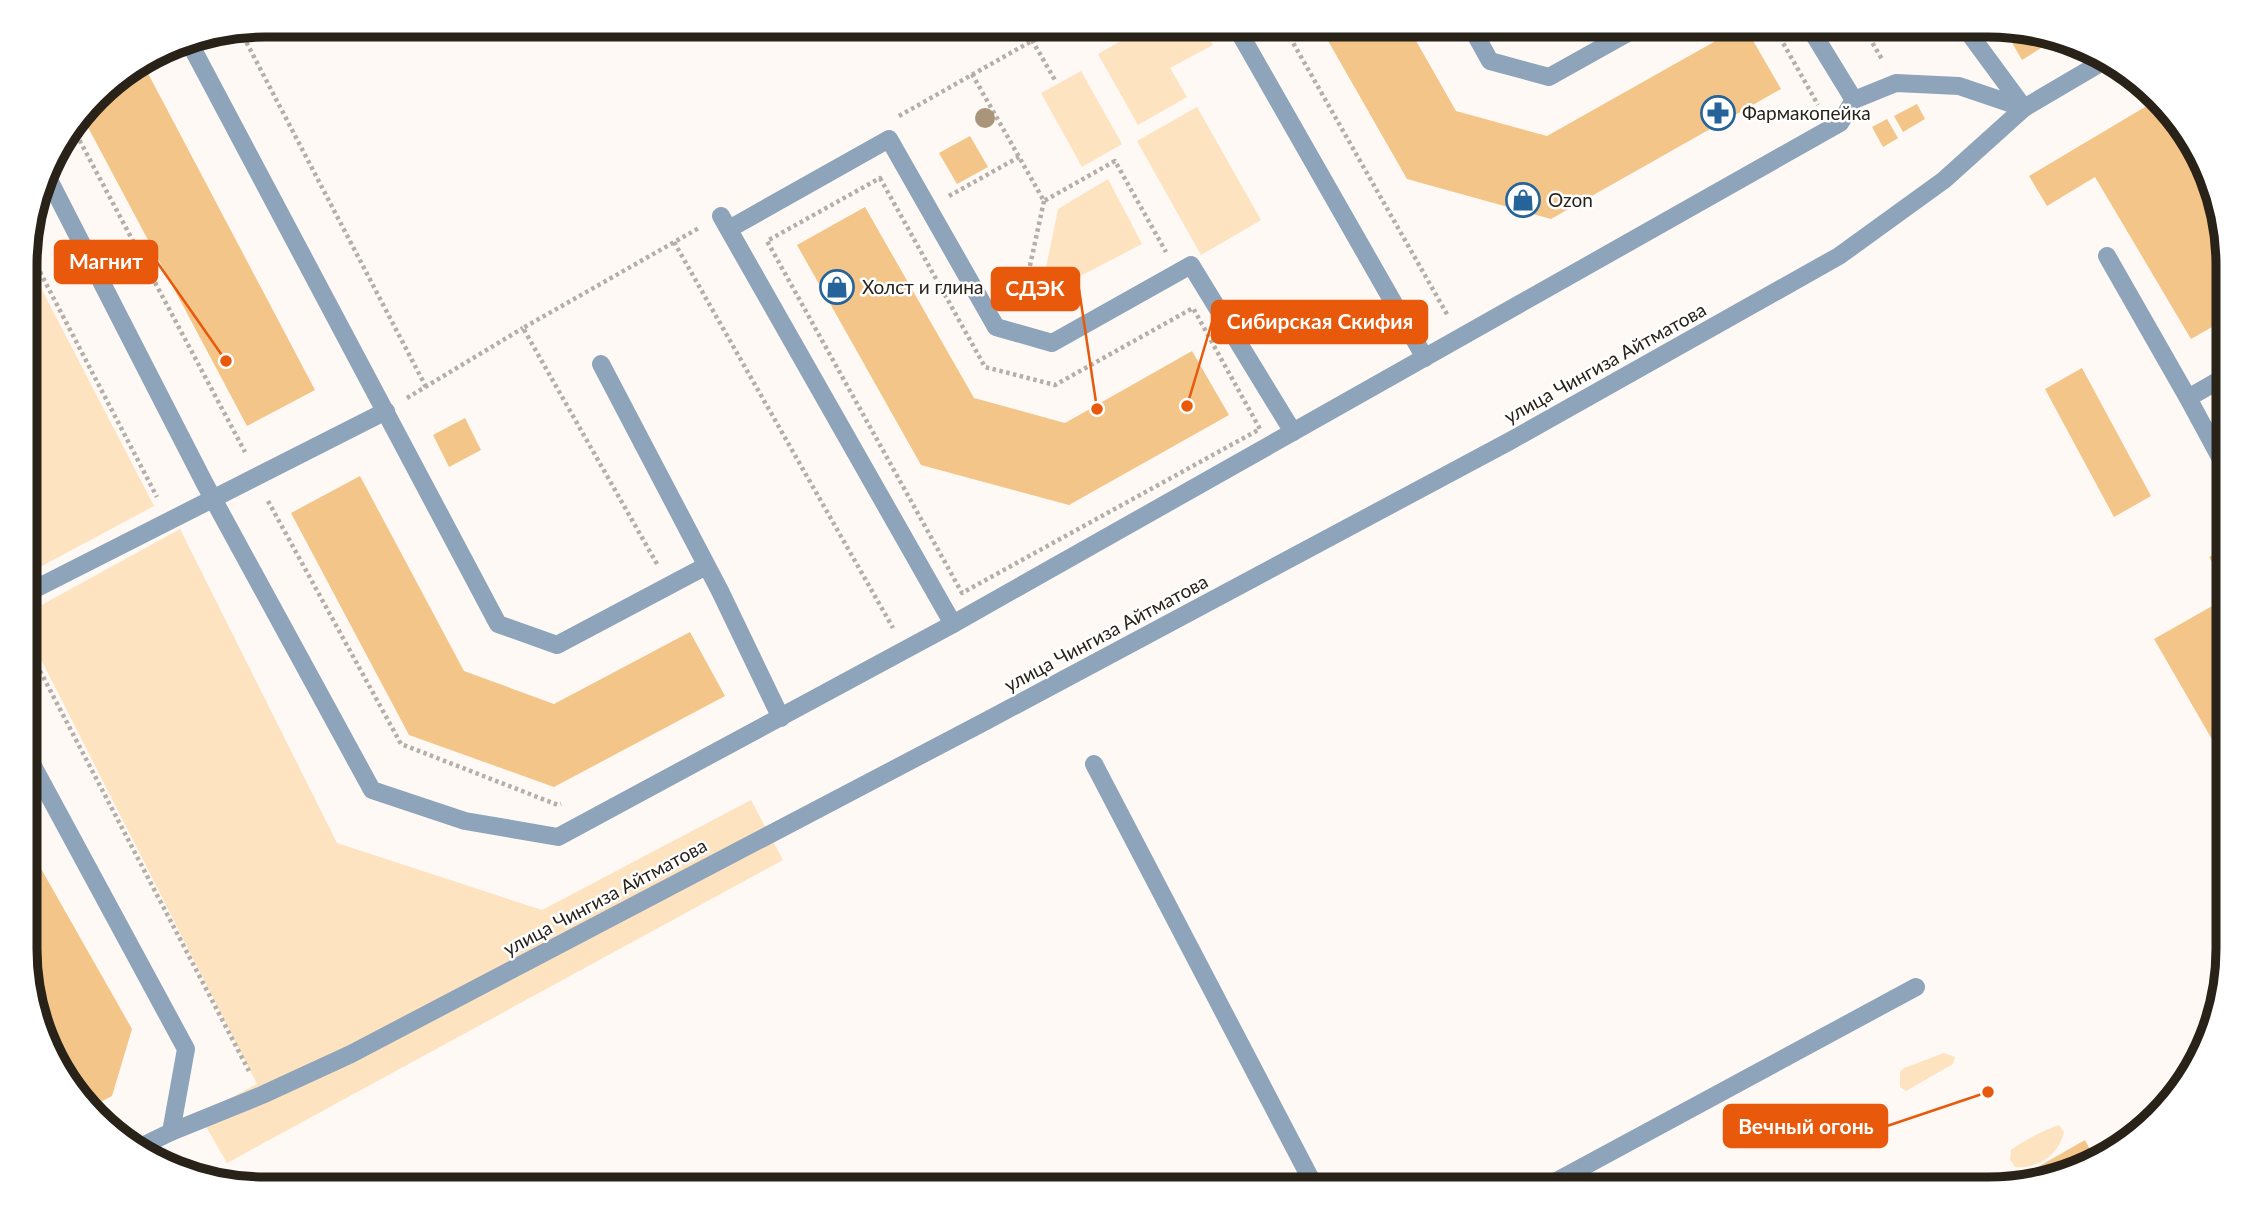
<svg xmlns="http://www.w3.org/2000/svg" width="2253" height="1214" font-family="Lato,sans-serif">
  <rect width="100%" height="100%" fill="#fef9f4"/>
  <!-- green -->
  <g fill="#fee3c1">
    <path d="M1149 25H1202L1213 45 1170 68 1187 97 1138 125 1098 54Z"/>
    <path d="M1081 71 1122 144 1082 167 1041 93Z"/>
    <path d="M1197 107 1261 220 1201 255 1137 141Z"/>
    <path d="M1108 179 1142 244 1040 297 1058 209Z"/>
    <path d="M27 261 154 506 27 574Z"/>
    <path d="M180 529 337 843 542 910 751 800 783 860 227 1163 204 1123 208 1110 257 1084 27 632V613Z"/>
    <path d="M1944 1053 1955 1057 1953 1064 1906 1091 1900 1087V1072L1904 1068Z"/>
    <path d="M2059 1125 2064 1132C2059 1154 2039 1169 2015 1167L2010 1159 2011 1150C2021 1142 2046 1129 2059 1125Z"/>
  </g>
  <!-- building -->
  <g fill="#f4c588">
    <path d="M1319 25H1407L1456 111 1547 136 1744 25 1781 89 1551 219 1407 179Z"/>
    <path d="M2004 29 2047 40 2049 43 2022 60Z"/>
    <path d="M142 62 315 390 247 426 82 116 106 84Z"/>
    <path d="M2155 101 2188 132 2228 249V318L2191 339 2095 177 2047 206 2029 176Z"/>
    <path d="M1917 104 1925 119 1903 132 1894 116Z"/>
    <path d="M1887 119 1898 138 1883 147 1872 127Z"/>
    <path d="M970 136 988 167 957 184 939 153Z"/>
    <path d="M865 207 974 398 1065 423 1192 351 1229 415 1069 505 921 465 797 245Z"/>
    <path d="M2082 368 2151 496 2114 517 2045 389Z"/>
    <path d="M465 418 481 450 449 467 433 435Z"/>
    <path d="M360 476 464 671 554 704 690 632 725 696 554 787 409 735 291 513Z"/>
    <path d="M2228 547V590L2209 557Z"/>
    <path d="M2228 597V767L2154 639Z"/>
    <path d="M27 844 132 1029 112 1096 91 1107 65 1083 27 980Z"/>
    <path d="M2085 1140 2096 1161 1999 1189Z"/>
  </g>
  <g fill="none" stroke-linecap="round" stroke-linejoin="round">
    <!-- path -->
    <g stroke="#b4afa8" stroke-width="4.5" stroke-dasharray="3.5 3.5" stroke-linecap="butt">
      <path d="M1283 25 1448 316"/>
      <path d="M1773 25 1818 105"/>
      <path d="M1862 25 1883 61"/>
      <path d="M240 30 426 387"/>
      <path d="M1665 35 1683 25"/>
      <path d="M1032 40 1056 82"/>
      <path d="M972 74 1044 201 1115 161 1166 252"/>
      <path d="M899 116 1060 25"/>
      <path d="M73 128 245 452"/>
      <path d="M880 178 985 367 1055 385 1193 308 1260 429 962 593 767 241Z"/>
      <path d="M949 196 1019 157"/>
      <path d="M674 242 893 628"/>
      <path d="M27 247 157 497"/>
      <path d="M1021 307 1044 201"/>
      <path d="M407 398 523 328"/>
      <path d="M268 501 401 744 558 805 561 804"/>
      <path d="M657 564 523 328 699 228"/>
      <path d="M27 646 250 1073"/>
    </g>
    <!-- minor -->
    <g stroke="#8da4bb" stroke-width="18">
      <path d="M1235 25 1425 358"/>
      <path d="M1470 25 1490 61 1549 77 1642 25"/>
      <path d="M1808 25 1854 100"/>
      <path d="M1963 25 2024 108"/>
      <path d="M188 40 498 624 557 645 706 566"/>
      <path d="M45 172 205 484 372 790 465 821 558 837 953 624 1840 123 1854 100 1896 83 1959 86 2024 108"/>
      <path d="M721 216 953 624"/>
      <path d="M729 229 889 139 996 327 1052 343 1191 265 1293 432"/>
      <path d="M2107 256 2188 398"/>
      <path d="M601 364 720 591 781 718"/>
      <path d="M2228 375 2188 398 2228 472"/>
      <path d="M27 593 386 411"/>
      <path d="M27 755 186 1049 171 1132 136 1149"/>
      <path d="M1094 764 1316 1189"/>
      <path d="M171 1132 262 1095 351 1054 986 721 1510 441 1839 256 1944 180 2024 108 2109 58"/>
      <path d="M1542 1189 1916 987"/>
    </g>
  </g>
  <!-- trees -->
  <circle fill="#a99579" cx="985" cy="118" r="10"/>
  <!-- icons -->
  <defs>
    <g id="pharmacy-ring" transform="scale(1.75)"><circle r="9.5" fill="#fff" stroke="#26639a" stroke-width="1.5"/><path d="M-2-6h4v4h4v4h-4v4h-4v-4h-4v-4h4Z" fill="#26639a"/></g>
    <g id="shop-ring" transform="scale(1.75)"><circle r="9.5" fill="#fff" stroke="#26639a" stroke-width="1.5"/><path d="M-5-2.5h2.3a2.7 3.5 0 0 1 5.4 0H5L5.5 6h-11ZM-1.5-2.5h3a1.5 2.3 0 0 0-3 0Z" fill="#26639a"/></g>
  </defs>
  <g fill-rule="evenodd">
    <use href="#pharmacy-ring" x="1718" y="113"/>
    <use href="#shop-ring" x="1523" y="200"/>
    <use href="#shop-ring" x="837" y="287"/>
  </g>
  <g text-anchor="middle" stroke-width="5" stroke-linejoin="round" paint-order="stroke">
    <!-- poi labels -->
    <g font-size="19" fill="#292219" stroke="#fff" text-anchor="start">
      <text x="1742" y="120">Фармакопейка</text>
      <text x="1548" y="207">Ozon</text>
      <text x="862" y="294">Холст и глина</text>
    </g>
    <!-- street labels -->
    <g font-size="19" fill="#292219" stroke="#fff">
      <text transform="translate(1605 363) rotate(-29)" y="7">улица Чингиза Айтматова</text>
      <text transform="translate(1106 633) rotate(-28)" y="7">улица Чингиза Айтматова</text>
      <text transform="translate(605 897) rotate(-28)" y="7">улица Чингиза Айтматова</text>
    </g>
  </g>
  <!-- crop -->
  <path d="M0 0H2253V1214H0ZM265 37H1988A228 228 0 0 1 2216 265V949A228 228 0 0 1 1988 1177H265A228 228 0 0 1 37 949V265A228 228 0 0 1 265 37Z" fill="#fff" fill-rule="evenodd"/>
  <path fill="none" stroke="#292219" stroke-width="9" d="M265 37H1988A228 228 0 0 1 2216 265V949A228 228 0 0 1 1988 1177H265A228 228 0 0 1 37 949V265A228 228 0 0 1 265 37Z"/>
  <!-- callouts -->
  <path fill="none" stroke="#e8590c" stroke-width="2.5" d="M226 361L157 262M1097 409L1079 289M1187 406L1212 322M1988 1092L1887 1126"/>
  <g fill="#e8590c" stroke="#fff" stroke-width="2.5">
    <circle cx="226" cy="361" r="7"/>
    <circle cx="1097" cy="409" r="7"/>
    <circle cx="1187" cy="406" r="7"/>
    <circle cx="1988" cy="1092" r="7"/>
  </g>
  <g fill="#e8590c" stroke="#e8590c" stroke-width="2.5">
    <rect x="55" y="241" width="102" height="42" rx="7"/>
    <rect x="992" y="268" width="87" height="42" rx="7"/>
    <rect x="1212" y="301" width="215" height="42" rx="7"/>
    <rect x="1724" y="1105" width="163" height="42" rx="7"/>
  </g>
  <g font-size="21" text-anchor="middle" font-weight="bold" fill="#fff">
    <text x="106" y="269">Магнит</text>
    <text x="1035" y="296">СДЭК</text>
    <text x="1320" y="329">Сибирская Скифия</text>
    <text x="1806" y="1134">Вечный огонь</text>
  </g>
</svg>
